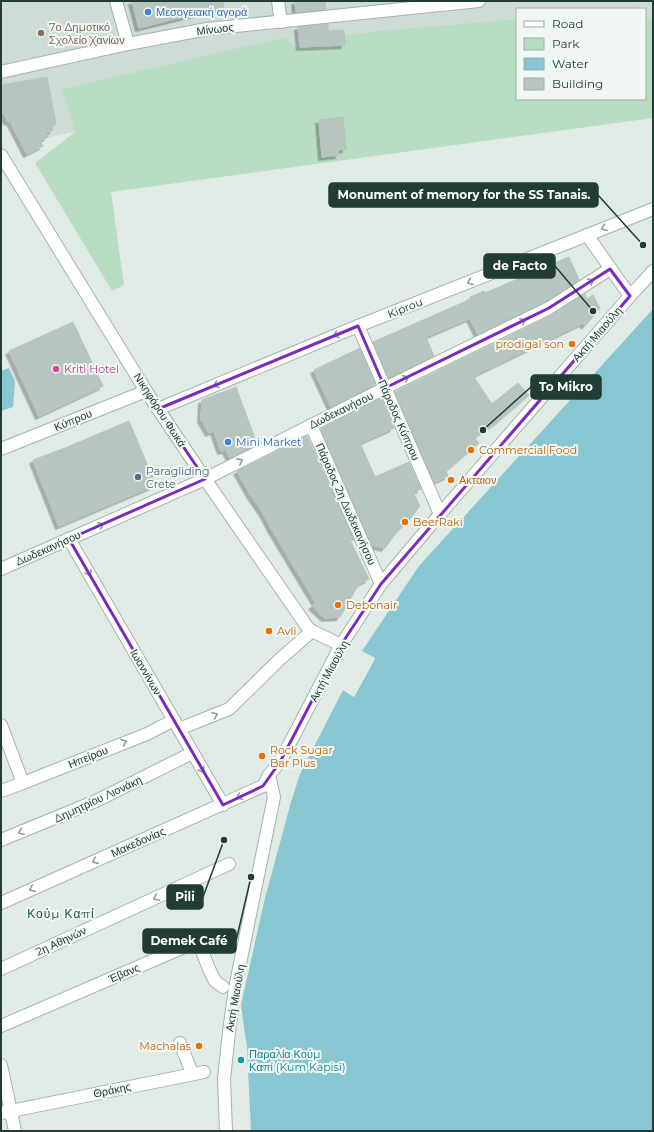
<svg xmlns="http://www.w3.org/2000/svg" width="654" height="1132" font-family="Montserrat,sans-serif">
  <defs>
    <filter id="shadow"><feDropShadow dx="-3.5" dy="3.5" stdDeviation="0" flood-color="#0004"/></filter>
  </defs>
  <rect width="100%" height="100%" fill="#e1ebe6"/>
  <!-- built -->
  <path fill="#cfdbd5" d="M1 1H653V18L646 19 645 9 644 7 623 9H517V19L387 30 338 36V48L299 49 285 37 63 89 75 132 22 142 1 107Z"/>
  <!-- green -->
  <path fill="#b9ddc2" d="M645 14 646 19 653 18V118L111 192 124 285 112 291 35 163 75 132 62 89 285 37 299 49 338 48V36L387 30 517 19V99H645Z"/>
  <!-- water -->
  <g fill="#88c7d1">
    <path d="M653 309V1131H251L247 1048 241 1005 265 898 291 802 300 774 343 690 354 697 375 659 362 651 419 566Z"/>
    <path d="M9 368 15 381 13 407 1 411V371Z"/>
  </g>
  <!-- pier -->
  <path fill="#e1ebe6" d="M362 651 375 658 354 697 343 690V688L353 694 372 659 361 653Z"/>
  <!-- building -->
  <g fill="#b6c6bf" stroke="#b3c5bd" filter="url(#shadow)">
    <path d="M132 1H223L224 7 139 28Z"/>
    <path d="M295 1H325L326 9 296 12Z"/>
    <path d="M328 24V31L344 30 345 45 300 47 298 27Z"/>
    <path d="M47 77 56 124 51 126 53 130 46 133 48 137 40 141 43 146 27 154 10 121 8 122 1 109V85Z"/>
    <path d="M343 117 346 149 338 150 339 155 322 157 319 120Z"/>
    <path d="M569 257 579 280 545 301 478 334 470 318 426 337 434 356 389 378 373 342 471 299 470 297 484 291 485 293Z"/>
    <path d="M585 294 587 299 593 295 600 308 585 326 583 323 473 376 492 404 518 383 529 395 500 420 474 437 479 443 446 471 448 476 434 482 395 392 552 315Z"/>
    <path d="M73 322 103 386 39 416 9 351Z"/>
    <path d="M360 348 375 384 331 407 314 370Z"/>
    <path d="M236 387 257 444 230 458 226 450 221 451 214 431 209 433 201 419 202 400Z"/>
    <path d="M381 398 394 428 360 443 375 477 409 462 421 489 413 492 420 506 411 518 396 533 385 548 372 545 321 429Z"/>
    <path d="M129 421 156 485 59 526 33 460 65 448Z"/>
    <path d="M307 436 354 540H350L369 579 359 584 340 617 325 618 312 606 316 603 272 530 263 513 250 494 237 471Z"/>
  </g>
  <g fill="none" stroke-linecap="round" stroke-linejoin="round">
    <!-- pedestrian casing -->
    <g stroke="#a4b3ad" stroke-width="14">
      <g id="pedestrian">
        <path d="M1 969 229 864"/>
        <path d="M226 1131 224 1079 229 1032 235 988 274 797 269 775"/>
      </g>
    </g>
    <!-- minor casing -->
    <g stroke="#a4b3ad" stroke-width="14">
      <g id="minor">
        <path d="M116 1 128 44"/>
        <path d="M278 1 281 22"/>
        <path d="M1 72 128 44 207 29 479 1"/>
        <path d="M358 326 440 514"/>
        <path d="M311 425 381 584"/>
        <path d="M69 539 223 805"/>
        <path d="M1 725 23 783"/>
        <path d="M179 729 229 709 279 660 312 631"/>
        <path d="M1 791 23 783 147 734 174 720"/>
        <path d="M1 840 96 801 192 753"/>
        <path d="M1 903 263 786 269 775 280 762 341 645 381 584 440 514 630 296"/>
        <path d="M1 1026 198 941 209 969 215 981 223 987"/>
        <path d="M180 1043 192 1073"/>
        <path d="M1 1065 15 1131"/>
        <path d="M1 1113 204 1072"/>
      </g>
    </g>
    <!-- tertiary casing -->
    <g stroke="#a4b3ad" stroke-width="14">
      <g id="tertiary">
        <path d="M1 155 146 391 205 479 308 628 312 631 341 645"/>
        <path d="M587 235 630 296 653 271"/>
        <path d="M158 409 358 326 653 209"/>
        <path d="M1 449 146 391"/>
        <path d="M1 569 205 479 385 388 549 308 610 269"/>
      </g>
    </g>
    <!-- pedestrian -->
    <use href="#pedestrian" stroke="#fff" stroke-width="12"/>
    <!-- minor -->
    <use href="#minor" stroke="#fff" stroke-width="12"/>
    <!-- tertiary -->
    <use href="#tertiary" stroke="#fff" stroke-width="12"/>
  </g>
  <!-- one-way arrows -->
  <defs><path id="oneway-chevron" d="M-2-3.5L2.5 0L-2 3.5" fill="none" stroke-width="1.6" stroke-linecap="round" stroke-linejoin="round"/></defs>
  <g stroke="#909e9a">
    <use href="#oneway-chevron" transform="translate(604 228) rotate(158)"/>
    <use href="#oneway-chevron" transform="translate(591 281) rotate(-33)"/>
    <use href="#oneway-chevron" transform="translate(470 282) rotate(158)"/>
    <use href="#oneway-chevron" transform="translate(523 321) rotate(-26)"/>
    <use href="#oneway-chevron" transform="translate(336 335) rotate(158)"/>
    <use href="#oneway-chevron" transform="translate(406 378) rotate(-26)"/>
    <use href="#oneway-chevron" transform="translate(216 385) rotate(158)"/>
    <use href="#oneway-chevron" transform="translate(240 461) rotate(-27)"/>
    <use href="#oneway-chevron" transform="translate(101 525) rotate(-24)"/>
    <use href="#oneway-chevron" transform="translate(89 573) rotate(60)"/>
    <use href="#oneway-chevron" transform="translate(215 715) rotate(-22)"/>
    <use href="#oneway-chevron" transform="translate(124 742) rotate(-22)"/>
    <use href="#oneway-chevron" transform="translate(202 770) rotate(60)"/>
    <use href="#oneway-chevron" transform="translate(239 797) rotate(155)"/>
    <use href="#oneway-chevron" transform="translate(21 832) rotate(158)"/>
    <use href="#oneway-chevron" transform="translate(95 861) rotate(156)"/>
    <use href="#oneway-chevron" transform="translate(32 889) rotate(156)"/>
    <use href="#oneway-chevron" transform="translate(156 898) rotate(155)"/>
  </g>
  <!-- marked area -->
  <path fill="none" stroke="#7b2cbf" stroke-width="3" stroke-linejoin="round" d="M610 269 630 296 381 584 341 645 280 762 263 786 223 805 69 539 205 479 158 409 358 326 385 388 549 308Z"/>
  <!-- markers -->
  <g fill="#3f7fe0" stroke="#f1f8f4" stroke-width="1.5">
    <circle cx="148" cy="12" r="4"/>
    <circle cx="228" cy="442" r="4"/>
  </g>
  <circle fill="#8d6e63" stroke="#f1f8f4" stroke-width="1.5" cx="41" cy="33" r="4"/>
  <g fill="#e8710a" stroke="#f1f8f4" stroke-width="1.5">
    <circle cx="572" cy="344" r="4"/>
    <circle cx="471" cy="450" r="4"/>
    <circle cx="451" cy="480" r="4"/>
    <circle cx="405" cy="522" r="4"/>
    <circle cx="338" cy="605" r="4"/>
    <circle cx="269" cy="631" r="4"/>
    <circle cx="262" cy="756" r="4"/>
    <circle cx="199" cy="1046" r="4"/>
  </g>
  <circle fill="#d1479c" stroke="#f1f8f4" stroke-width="1.5" cx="56" cy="369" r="4"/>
  <circle fill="#5c6f8a" stroke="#f1f8f4" stroke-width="1.5" cx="138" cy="477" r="4"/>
  <circle fill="#0f9aa8" stroke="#f1f8f4" stroke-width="1.5" cx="241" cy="1060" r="4"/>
  <g text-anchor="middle" stroke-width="4" stroke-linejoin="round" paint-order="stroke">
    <!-- shop labels -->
    <g font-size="11" fill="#366cbe" stroke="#f1f8f4" text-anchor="start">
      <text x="156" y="16">Μεσογειακή αγορά</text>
      <text x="236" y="446">Mini Market</text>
    </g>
    <!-- education labels -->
    <g font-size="11" fill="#785e54" stroke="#f1f8f4" text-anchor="start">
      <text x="49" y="31">7ο Δημοτικό<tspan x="49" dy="13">Σχολείο Χανίων</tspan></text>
    </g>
    <!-- street labels -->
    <g font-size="11" fill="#213c34" stroke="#f1f8f4">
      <text transform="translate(215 29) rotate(-7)" y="4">Μίνωος</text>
      <text transform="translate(405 308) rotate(-22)" y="4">Kiprou</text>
      <text transform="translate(597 334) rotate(-49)" y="4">Ακτή Μιαούλη</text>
      <text transform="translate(160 410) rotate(57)" y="4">Νικηφόρου Φωκά</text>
      <text transform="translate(341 410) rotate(-26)" y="4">Δωδεκανήσου</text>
      <text transform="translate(73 420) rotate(-22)" y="4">Κύπρου</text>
      <text transform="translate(399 420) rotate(66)" y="4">Πάροδος Κύπρου</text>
      <text transform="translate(346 504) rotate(66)" y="4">Πάροδος 2η Δωδεκανήσου</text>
      <text transform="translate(48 548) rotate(-24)" y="4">Δωδεκανήσου</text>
      <text transform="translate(329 671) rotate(-61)" y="4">Ακτή Μιαούλη</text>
      <text transform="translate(146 672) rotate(60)" y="4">Ιωαννίνων</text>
      <text transform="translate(88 757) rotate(-22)" y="4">Ηπείρου</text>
      <text transform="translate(98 799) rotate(-25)" y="4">Δημητρίου Λιονάκη</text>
      <text transform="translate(138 842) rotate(-24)" y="4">Μακεδονίας</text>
      <text transform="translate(61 941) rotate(-25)" y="4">2η Αθηνών</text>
      <text transform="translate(124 973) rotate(-23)" y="4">Έβανς</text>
      <text transform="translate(235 998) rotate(-80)" y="4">Ακτή Μιαούλη</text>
      <text transform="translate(112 1090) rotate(-12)" y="4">Θράκης</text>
    </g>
    <!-- food labels -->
    <g font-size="11" fill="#c56008" stroke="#f1f8f4" text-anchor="start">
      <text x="564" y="348" text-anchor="end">prodigal son</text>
      <text x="479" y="454">Commercial Food</text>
      <text x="459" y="484">Ακταιον</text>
      <text x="413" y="526">BeerRaki</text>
      <text x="346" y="609">Debonair</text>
      <text x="277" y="635">Avli</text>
      <text x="270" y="754">Rock Sugar<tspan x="270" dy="13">Bar Plus</tspan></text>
      <text x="191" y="1050" text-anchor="end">Machalas</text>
    </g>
    <!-- hotel labels -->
    <g font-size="11" fill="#b23c85" stroke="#f1f8f4" text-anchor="start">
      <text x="64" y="373">Kriti Hotel</text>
    </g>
    <!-- service labels -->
    <g font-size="11" fill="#4e5e75" stroke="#f1f8f4" text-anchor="start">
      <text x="146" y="475">Paragliding<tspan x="146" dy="13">Crete</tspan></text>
    </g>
    <!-- culture labels -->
    <g font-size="11" fill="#0d838f" stroke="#f1f8f4" text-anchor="start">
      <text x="249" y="1058">Παραλία Κούμ<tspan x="249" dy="13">Καπί (Kum Kapisi)</tspan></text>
    </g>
    <!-- neighbourhood labels -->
    <g font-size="12" letter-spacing="1" fill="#1d4e42" stroke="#f1f8f4">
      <text x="61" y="918">Κούμ Καπί</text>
    </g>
  </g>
  <!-- callouts -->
  <path fill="none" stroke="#213c34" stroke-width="1.5" d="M643 245L598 195M593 311L555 266M483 430L531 387M224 840L203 897M251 877L236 941"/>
  <g fill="#213c34" stroke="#f1f8f4" stroke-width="1.5">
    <circle cx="643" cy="245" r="4"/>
    <circle cx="593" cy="311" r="4"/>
    <circle cx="483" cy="430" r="4"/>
    <circle cx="224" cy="840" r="4"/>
    <circle cx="251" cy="877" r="4"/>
  </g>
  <g fill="#213c34" stroke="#213c34" stroke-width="1.5">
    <rect x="329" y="183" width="269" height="24" rx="4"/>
    <rect x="484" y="254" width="71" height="24" rx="4"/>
    <rect x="531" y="375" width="70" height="24" rx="4"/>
    <rect x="167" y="885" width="36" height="24" rx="4"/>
    <rect x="143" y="929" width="93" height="24" rx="4"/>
  </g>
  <g font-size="12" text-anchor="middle" font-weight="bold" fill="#fff">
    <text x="464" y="199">Monument of memory for the SS Tanais.</text>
    <text x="520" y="270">de Facto</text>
    <text x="566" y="391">To Mikro</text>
    <text x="185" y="901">Pili</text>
    <text x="189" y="945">Demek Café</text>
  </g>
  <!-- border -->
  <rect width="654" height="1132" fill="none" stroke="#213c34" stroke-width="4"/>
  <!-- legend -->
  <rect x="516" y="8" width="130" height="92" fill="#f1f8f4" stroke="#9eada7"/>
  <rect x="524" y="21" width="20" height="6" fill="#ffffff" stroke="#9eada7"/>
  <text x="552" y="28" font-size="12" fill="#213c34">Road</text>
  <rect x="524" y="38" width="20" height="12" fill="#b9ddc2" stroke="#9eada7"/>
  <text x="552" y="48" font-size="12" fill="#213c34">Park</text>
  <rect x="524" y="58" width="20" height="12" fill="#88c7d1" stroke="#9eada7"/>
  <text x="552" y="68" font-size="12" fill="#213c34">Water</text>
  <rect x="524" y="78" width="20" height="12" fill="#b6c6bf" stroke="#9eada7"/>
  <text x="552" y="88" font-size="12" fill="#213c34">Building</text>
</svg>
